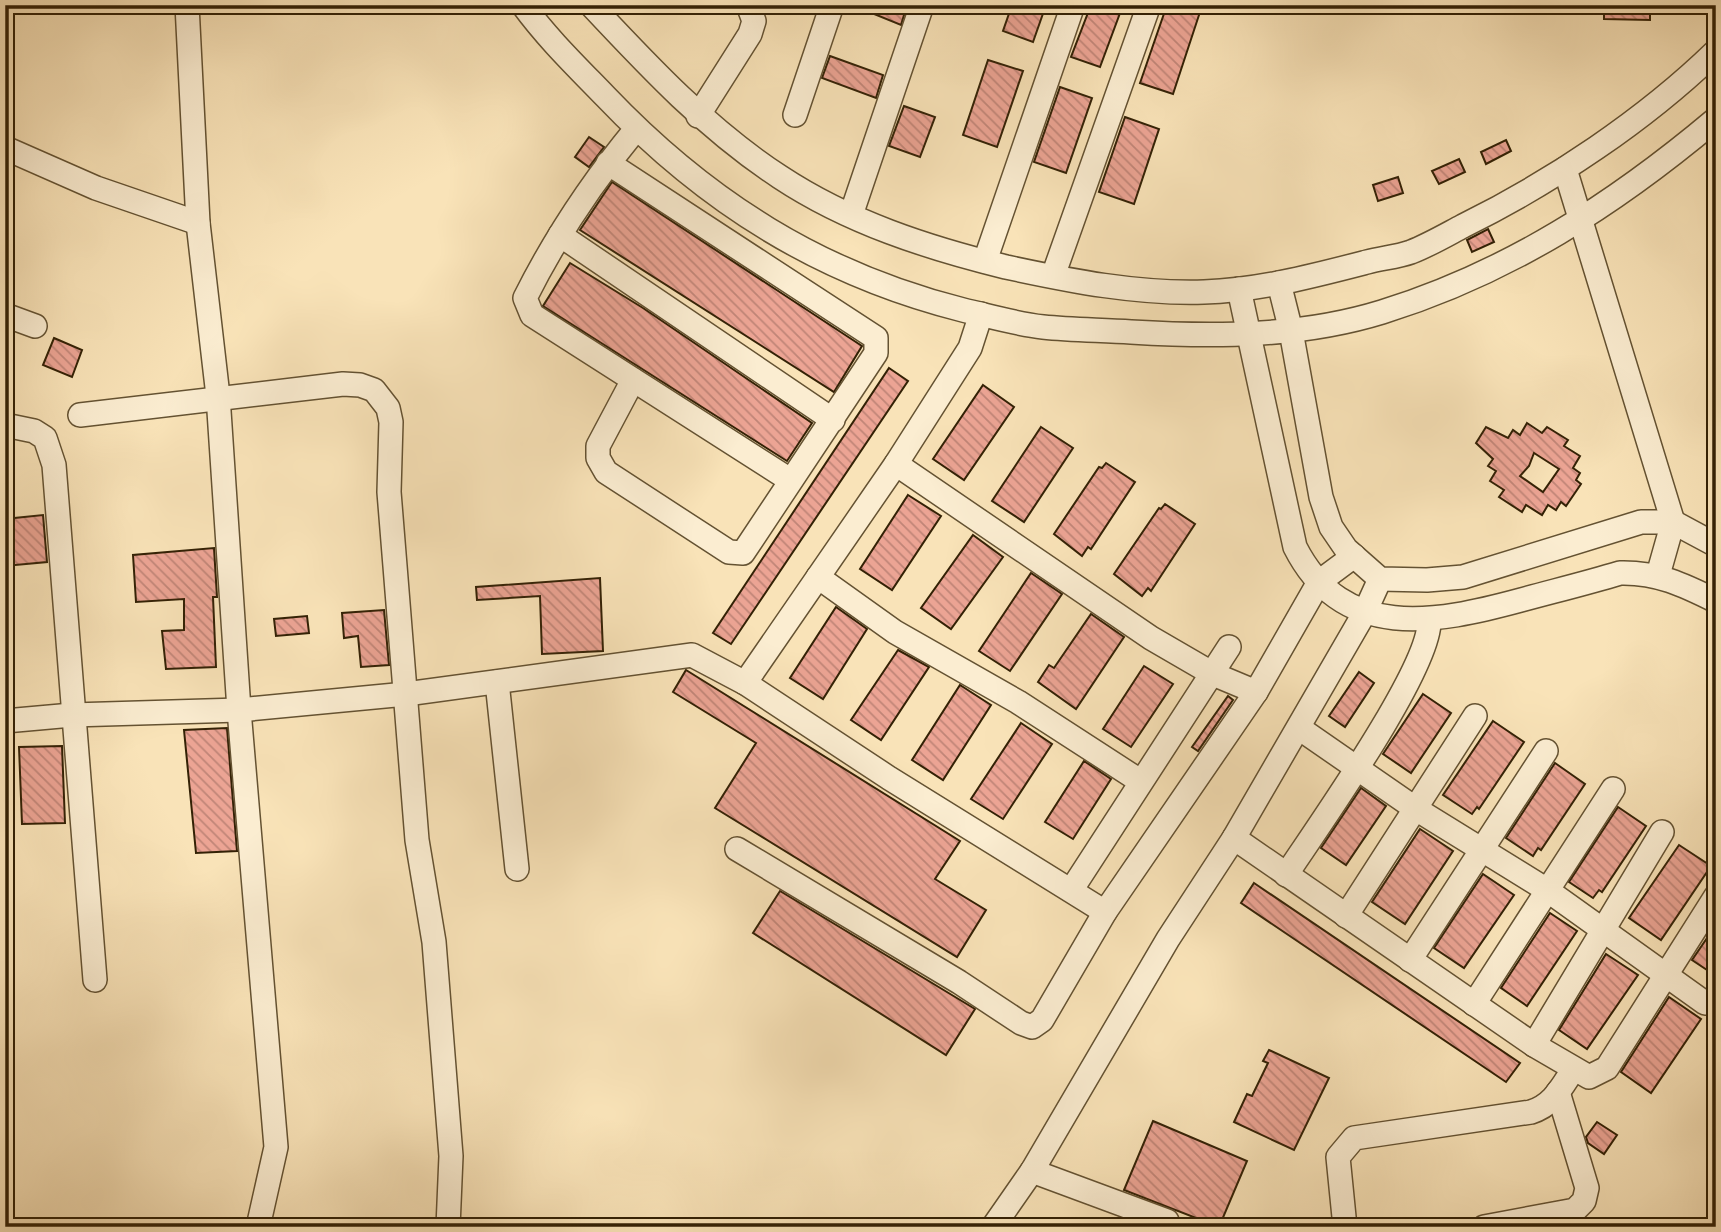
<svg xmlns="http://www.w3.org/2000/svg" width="1721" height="1232" font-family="'EB Garamond',serif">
  <defs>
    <pattern id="building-back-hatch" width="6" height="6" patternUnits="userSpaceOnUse" patternTransform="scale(1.75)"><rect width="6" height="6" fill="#eca494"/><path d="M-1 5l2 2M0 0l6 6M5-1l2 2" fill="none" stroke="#c08577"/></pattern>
  </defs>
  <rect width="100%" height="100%" fill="#f9e3b8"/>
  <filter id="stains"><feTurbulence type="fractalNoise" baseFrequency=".00286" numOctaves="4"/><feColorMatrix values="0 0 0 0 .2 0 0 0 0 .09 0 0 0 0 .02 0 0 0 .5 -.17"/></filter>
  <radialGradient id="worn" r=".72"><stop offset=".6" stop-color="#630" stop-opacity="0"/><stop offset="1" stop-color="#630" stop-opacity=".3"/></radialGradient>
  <!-- building -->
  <g fill="url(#building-back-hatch)" stroke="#332105" stroke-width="2" fill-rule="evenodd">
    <path d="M852 5H907L901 25Z"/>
    <path d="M1012 5H1046L1033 42 1003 31Z"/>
    <path d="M1091 5H1123L1100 67 1071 57Z"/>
    <path d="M1167 5H1179L1200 12 1173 94 1140 83Z"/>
    <path d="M1604 5H1650V20L1604 19Z"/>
    <path d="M830 56 883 75 876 98 822 78Z"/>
    <path d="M988 60 1023 71 997 147 963 135Z"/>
    <path d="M1060 87 1092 98 1066 173 1034 162Z"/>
    <path d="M904 106 935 117 920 157 889 146Z"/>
    <path d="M1125 117 1159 129 1134 204 1099 192Z"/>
    <path d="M589 137 604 147 589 167 575 157Z"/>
    <path d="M1506 140 1511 151 1486 164 1481 152Z"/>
    <path d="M1459 159 1465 172 1439 184 1432 171Z"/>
    <path d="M1398 177 1403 193 1378 201 1373 185Z"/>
    <path d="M612 182 862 346 834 392 580 230Z"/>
    <path d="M1488 229 1494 242 1472 252 1467 240Z"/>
    <path d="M570 263 643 308 812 423 787 461 543 306Z"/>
    <path d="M54 338 82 350 72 377 43 365Z"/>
    <path d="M889 368 908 381 731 644 713 633Z"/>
    <path d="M983 385 1014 407 964 480 933 459Z"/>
    <path d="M1527 423 1542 433 1547 427 1568 440 1564 446 1580 456 1573 468 1580 473 1576 480 1581 484 1566 506 1561 502 1556 510 1548 505 1542 515 1526 505 1522 512 1499 497 1504 490 1490 481 1496 471 1488 466 1493 459 1476 443 1486 427 1508 438 1513 430 1520 435ZM1534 453 1559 469 1543 492 1520 476 1529 466Z"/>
    <path d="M1041 427 1073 448 1024 522 992 501Z"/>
    <path d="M1106 463 1135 482 1091 549 1088 547 1082 556 1054 534 1099 467 1102 468Z"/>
    <path d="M908 495 941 516 892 590 860 569Z"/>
    <path d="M1165 504 1195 524 1151 591 1148 588 1142 596 1114 574 1159 508 1161 509Z"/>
    <path d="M43 515 47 562 5 566V519Z"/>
    <path d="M973 535 1003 557 951 629 921 608Z"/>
    <path d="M214 548 217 597H213L216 667 166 669 162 631 184 630V599L136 602 133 555Z"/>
    <path d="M1031 573 1062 594 1010 671 979 651Z"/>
    <path d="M600 578 603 651 542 654 540 596 477 600 476 587Z"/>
    <path d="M836 607 867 629 823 699 790 678Z"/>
    <path d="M384 610 389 665 361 667 358 636 344 638 342 613Z"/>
    <path d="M1091 614 1124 637 1076 709 1038 682 1049 665 1054 668Z"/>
    <path d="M307 616 309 633 276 636 274 619Z"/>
    <path d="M898 650 929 667 881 740 851 720Z"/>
    <path d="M1144 666 1173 684 1131 747 1103 729Z"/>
    <path d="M686 670 960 841 935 879 986 910 957 957 715 808 756 743 673 692Z"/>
    <path d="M1359 672 1374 683 1345 727 1329 716Z"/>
    <path d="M960 685 991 705 943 780 912 760Z"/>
    <path d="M1423 694 1451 713 1411 773 1383 754Z"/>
    <path d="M1228 696 1233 700 1198 751 1192 747Z"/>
    <path d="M1493 721 1524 742 1479 809 1477 807 1472 814 1443 795Z"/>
    <path d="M1021 723 1052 744 1003 819 971 799Z"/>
    <path d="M227 728 237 851 196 853 184 730Z"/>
    <path d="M62 746 65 823 22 824 19 747Z"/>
    <path d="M1084 761 1111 779 1073 839 1045 822Z"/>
    <path d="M1555 763 1585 784 1541 850 1538 848 1533 856 1506 838Z"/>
    <path d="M1361 788 1386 806 1346 865 1321 848Z"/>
    <path d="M1618 807 1646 826 1602 892 1599 890 1593 898 1569 882Z"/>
    <path d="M1420 829 1453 851 1405 924 1372 902Z"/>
    <path d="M1679 845 1711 866 1661 940 1629 918Z"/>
    <path d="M1483 874 1514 895 1464 968 1434 948Z"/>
    <path d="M1254 883 1520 1063 1506 1082 1241 903Z"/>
    <path d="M780 891 975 1009 946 1055 753 933Z"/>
    <path d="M1550 913 1577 931 1527 1006 1501 988Z"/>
    <path d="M1716 925V976L1692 960Z"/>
    <path d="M1606 954 1638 975 1587 1049 1559 1030Z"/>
    <path d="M1669 997 1701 1019 1651 1093 1621 1072Z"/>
    <path d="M1269 1050 1329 1078 1294 1150 1234 1122 1247 1094 1252 1096 1268 1063 1263 1061Z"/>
    <path d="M1153 1121 1247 1161 1219 1227 1124 1190Z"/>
    <path d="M1597 1122 1617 1135 1604 1154 1588 1143 1586 1137Z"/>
  </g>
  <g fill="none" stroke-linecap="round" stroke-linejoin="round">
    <!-- minor casing -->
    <g stroke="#645232" stroke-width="26">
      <g id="minor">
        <path d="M187 5 198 223 218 396 239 710 276 1147 258 1227"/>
        <path d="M523 5C547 38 577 67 605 96 706 202 820 274 963 310 989 316 1016 324 1043 327 1072 330 1102 330 1131 332 1215 337 1301 337 1382 312 1508 273 1615 204 1716 119"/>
        <path d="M591 5C650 68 708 130 780 177 848 222 928 248 1006 267 1071 281 1137 294 1204 292 1260 290 1313 276 1367 262 1382 258 1397 257 1411 252 1429 245 1446 235 1463 226 1552 182 1645 120 1716 51"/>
        <path d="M795 115 832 5"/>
        <path d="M698 116 750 34 754 21 748 5"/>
        <path d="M636 129C593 181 555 238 525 298L532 315 790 480"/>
        <path d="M5 148 96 188 198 223"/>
        <path d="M608 163 876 338V353L743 553 729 552 606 472 598 458V446L633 380"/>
        <path d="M1565 169 1673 522 1658 575"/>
        <path d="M851 215 922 5"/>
        <path d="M560 235 833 420"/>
        <path d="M985 261 1073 5"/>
        <path d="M1053 276 1149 5"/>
        <path d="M1279 283 1291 331 1321 497 1331 527 1346 549 1380 579 1427 580 1463 577 1641 522H1673L1716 545"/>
        <path d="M1239 289 1295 547C1343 642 1436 623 1521 600 1554 591 1587 583 1620 573 1657 572 1684 585 1716 601"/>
        <path d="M5 315 35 326"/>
        <path d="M80 415 343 384 360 385 374 390 388 408 391 422 389 492 395 566 417 840 434 942 451 1156 448 1227"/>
        <path d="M5 425 34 431 45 438 54 465 95 980"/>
        <path d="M896 464 1151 638 1213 674 1256 692"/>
        <path d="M818 577 895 632 1018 702 1140 781"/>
        <path d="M497 682 517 869"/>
        <path d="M745 683 896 464 970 348 981 314"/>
        <path d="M5 721 72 715 239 710 406 694 692 655 745 683 889 778 1105 912"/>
        <path d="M1299 728 1416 809 1547 890 1705 1003"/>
        <path d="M1234 838 1534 1045 1589 1077 1607 1068 1716 896"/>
        <path d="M737 849 959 982 1021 1023 1032 1027 1042 1020 1105 912 1256 692 1319 582 1354 556"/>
        <path d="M1286 875C1317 828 1431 668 1429 621"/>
        <path d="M1072 889 1229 647"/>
        <path d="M1346 916 1475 716"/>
        <path d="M1410 960 1546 751"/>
        <path d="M1474 1004 1613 789"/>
        <path d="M1534 1045 1662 832"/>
        <path d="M1032 1171 1167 1221"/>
        <path d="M993 1227 1032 1171 1168 939 1234 838 1365 612 1380 579"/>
        <path d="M1345 1227 1338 1157 1354 1138 1531 1112C1553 1105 1561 1088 1573 1070"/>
        <path d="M1484 1227 1575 1210 1584 1201 1587 1188 1558 1092"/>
      </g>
    </g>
    <!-- minor -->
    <use href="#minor" stroke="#fbedd1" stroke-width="23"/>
  </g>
  <!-- margin -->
  <rect width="1721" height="1232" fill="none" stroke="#f9e3b8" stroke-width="28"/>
  <rect x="7" y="7" width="1707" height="1218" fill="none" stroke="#332105" stroke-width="3.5"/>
  <rect x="14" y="14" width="1693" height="1204" fill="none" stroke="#332105" stroke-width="2"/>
  <rect width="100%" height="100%" filter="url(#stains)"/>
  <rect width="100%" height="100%" fill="url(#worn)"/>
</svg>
